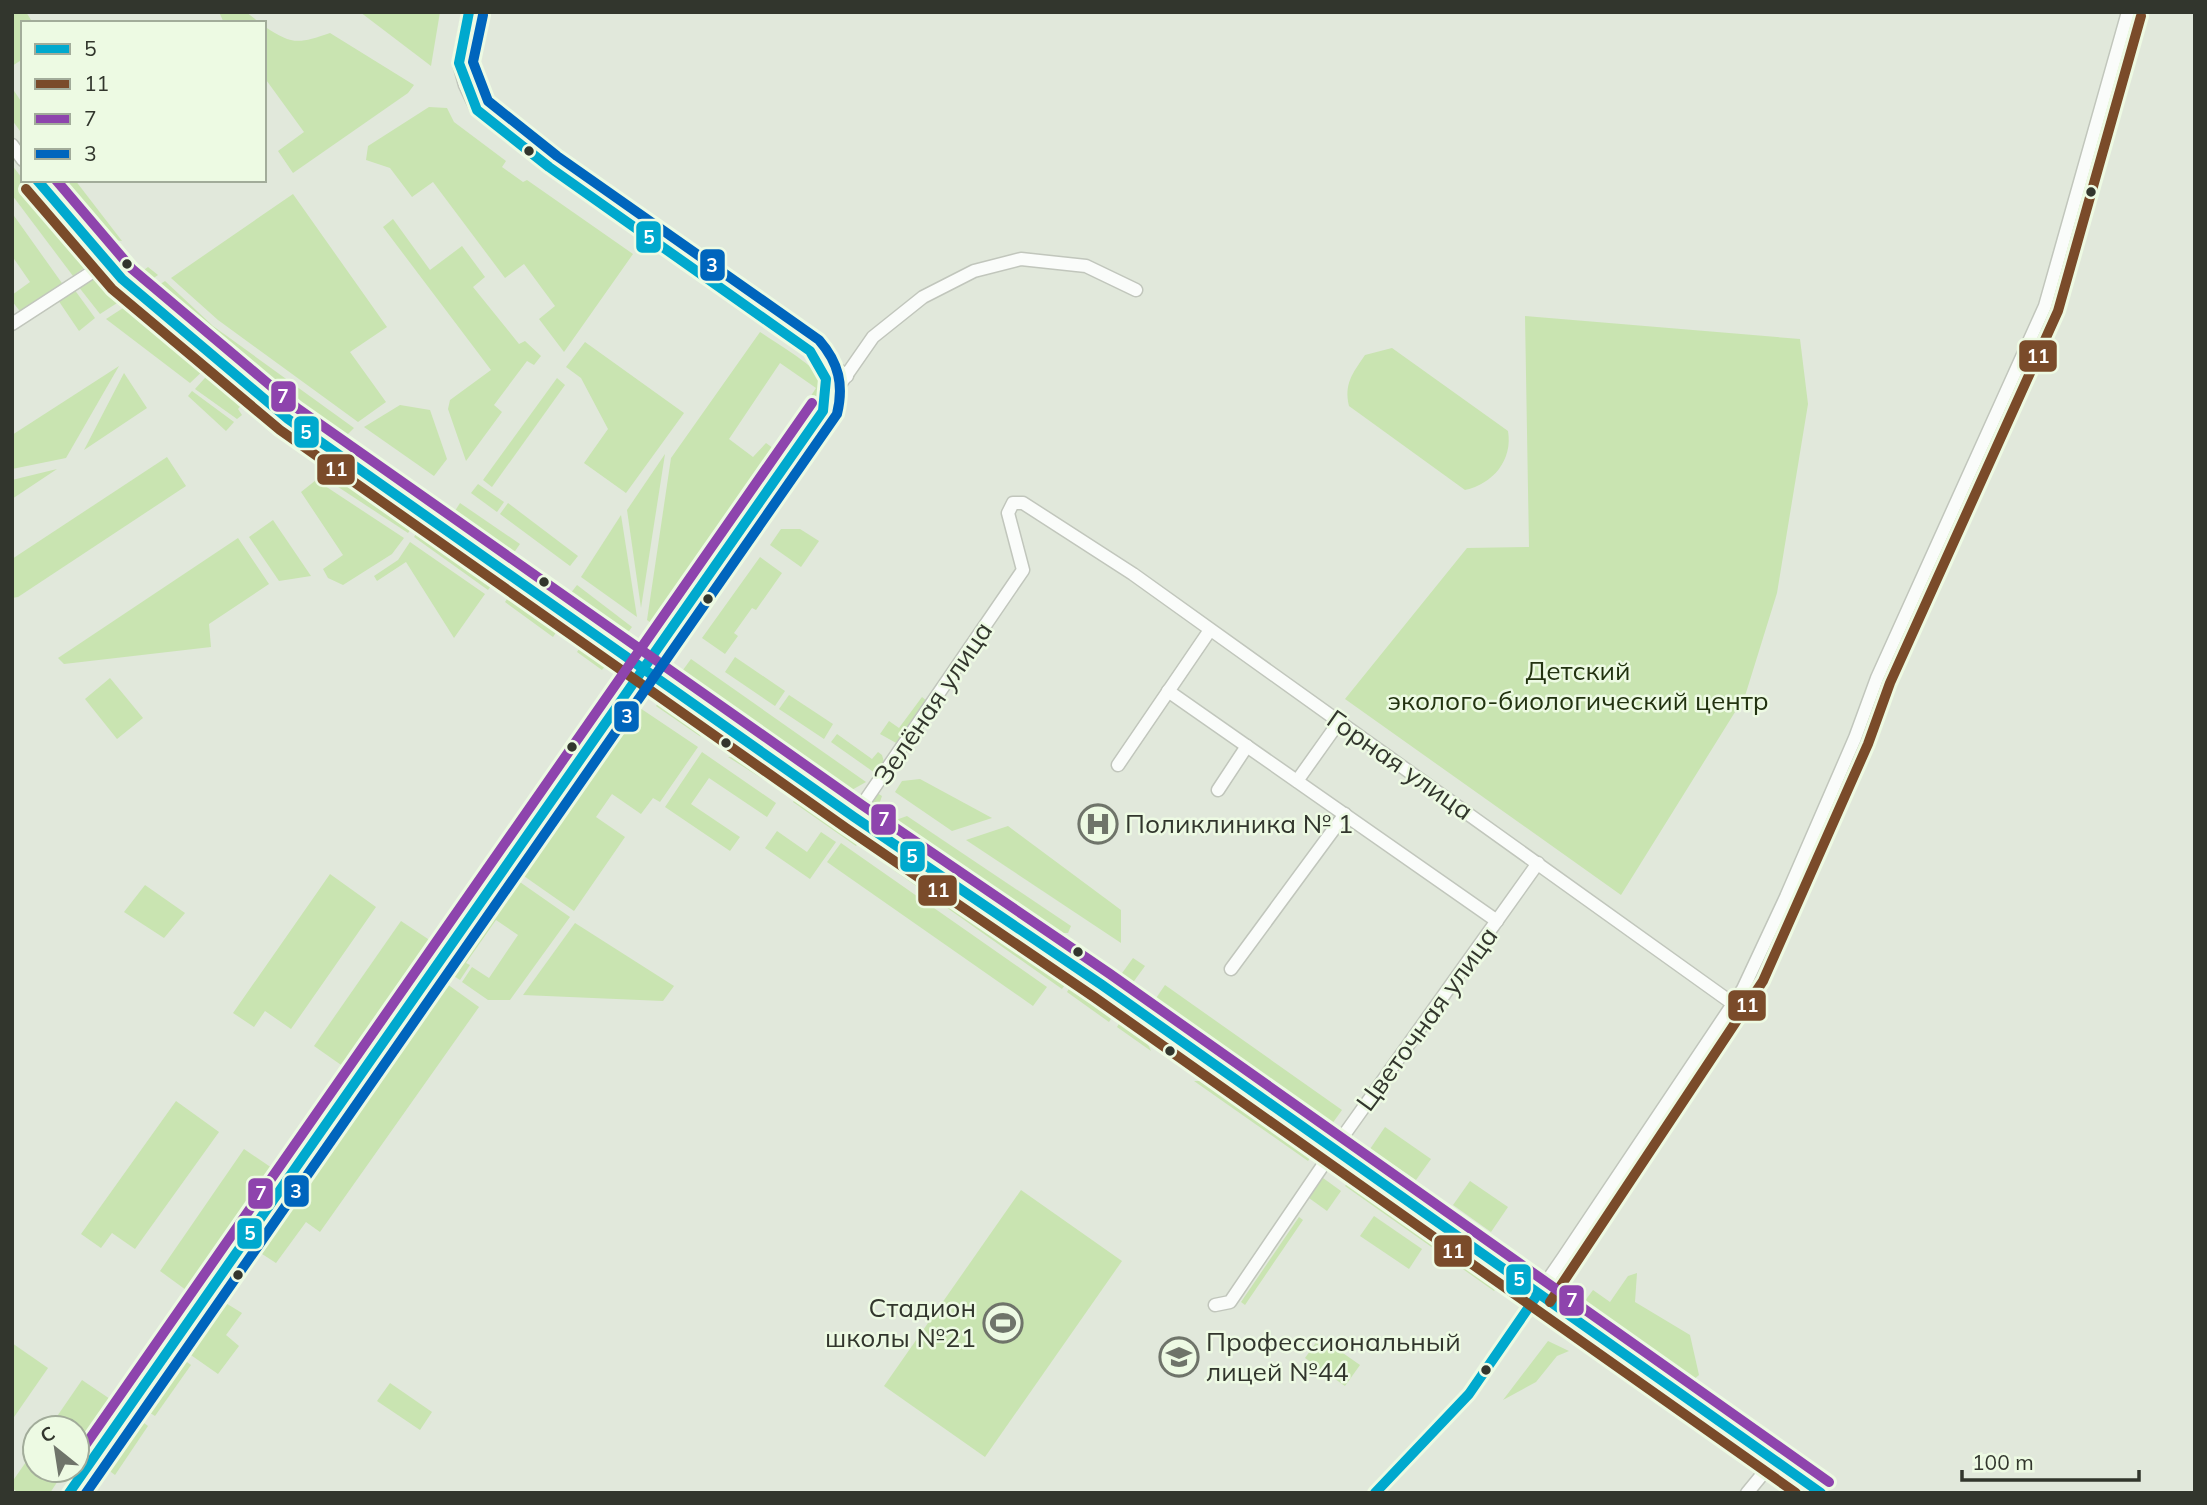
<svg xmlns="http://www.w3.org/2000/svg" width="2207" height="1505" font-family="Mulish,sans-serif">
  <rect width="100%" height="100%" fill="#e1e8db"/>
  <!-- green -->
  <g fill="#c9e4b1">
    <path d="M12 12H26L33 23H23V59L12 66Z"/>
    <path d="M219 12H246L260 23H224Z"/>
    <path d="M360 12H440L431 66Z"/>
    <path d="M264 26C292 45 298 44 330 33L414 85 408 93 293 173 278 151 304 132 264 77Z"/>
    <path d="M12 88 23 104V135L12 120Z"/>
    <path d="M429 107 447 108 454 122 506 161 502 167 523 182 527 180 633 254 564 352 539 319 555 306 524 264 505 278 433 182 412 197 390 168 366 160 368 146Z"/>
    <path d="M12 165 88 265 73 276 12 195Z"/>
    <path d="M55 180H75L122 241 102 239Z"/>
    <path d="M293 194 387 327 350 352 386 402 358 422 218 320 171 278Z"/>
    <path d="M12 213 64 286 22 314 12 301V295L30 282 12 256Z"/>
    <path d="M393 219 430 270 462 246 485 277 473 287 519 344 525 341 541 356 534 365 527 361 494 405 502 412 466 461 448 409 450 400 491 370 383 227Z"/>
    <path d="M148 267 158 275 141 287 134 277Z"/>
    <path d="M100 272 128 296 100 314 78 286Z"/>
    <path d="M165 281 213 326 354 428 335 447 148 292Z"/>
    <path d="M74 289 95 318 79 331 58 300Z"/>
    <path d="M134 301 208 366 190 383 106 319Z"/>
    <path d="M1525 316 1800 339 1808 404 1777 593 1745 696 1621 895 1345 699 1467 548 1529 547Z"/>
    <path d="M760 332C831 380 837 372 787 446L781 442 816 388 780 363 729 439 753 457 766 443 781 454 656 627 647 620 671 458Z"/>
    <path d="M585 342 684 413 626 493 584 463 608 429 581 378 566 367Z"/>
    <path d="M1392 348 1508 431C1513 460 1493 484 1465 490L1349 406C1344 384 1352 374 1365 355Z"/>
    <path d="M119 366 66 458 12 469V435Z"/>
    <path d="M213 369 247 398 238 409 242 415 237 419 195 389Z"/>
    <path d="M124 373 147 408 84 450Z"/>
    <path d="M557 378 565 385 492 487 483 480Z"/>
    <path d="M192 391 234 422 226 431 188 396Z"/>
    <path d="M400 405 430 410 447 459 434 476 364 427Z"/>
    <path d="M665 454 641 608 627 510Z"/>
    <path d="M167 457 186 486 18 597 12 598V559Z"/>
    <path d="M329 466 414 525 408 533 320 475Z"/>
    <path d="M57 469 12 499V480Z"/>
    <path d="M316 480 404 538 392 554 343 585 328 578 323 569 343 555 301 492Z"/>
    <path d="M478 484 504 502 497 512 471 493Z"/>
    <path d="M460 503 520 544 513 554 453 514Z"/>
    <path d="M508 503 578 556 570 566 500 514Z"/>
    <path d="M621 515 637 617 581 577Z"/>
    <path d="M273 520 311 576 279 581 249 537Z"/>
    <path d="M419 529 494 582 488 590 414 537Z"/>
    <path d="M781 529H800L819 541 801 567 770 545Z"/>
    <path d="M238 538 269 584 209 624 211 647 64 664 58 658Z"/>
    <path d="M410 542 485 594 454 638 406 562 377 581 374 576 398 560Z"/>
    <path d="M760 557 782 573 756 610 752 608 734 633 738 636 725 654 702 638Z"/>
    <path d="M577 585 632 627 623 639 567 598Z"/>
    <path d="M511 593 559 628 553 637 505 602Z"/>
    <path d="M583 643 609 661 602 670 577 652Z"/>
    <path d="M735 657 785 691 775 706 725 672Z"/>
    <path d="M691 659 866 782 850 791 680 674Z"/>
    <path d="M110 678 143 718 117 739 85 699Z"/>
    <path d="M789 695 833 724 824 739 779 709Z"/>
    <path d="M922 697 928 702 898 744 880 734 889 721 899 728Z"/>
    <path d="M660 700 691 720 701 737 656 706Z"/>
    <path d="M637 706 698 747 660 802 653 798 641 814 612 794 596 817 625 837 574 911 521 874Z"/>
    <path d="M837 734 872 759 878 752 882 755 884 762 875 773 831 742Z"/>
    <path d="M702 752 776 803 767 817 709 778 691 804 740 837 730 851 665 807Z"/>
    <path d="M728 757 751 759 790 784 785 793Z"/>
    <path d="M920 779 992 818 952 831 895 792 902 781Z"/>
    <path d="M802 789 865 833 856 846 793 802Z"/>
    <path d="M877 793 882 796 874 819 863 811Z"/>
    <path d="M907 816 1071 926 1068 933H1036L889 828 893 821Z"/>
    <path d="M1008 826 1121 910V943L966 840Z"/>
    <path d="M777 831 807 852 821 832 836 842 810 879 765 848Z"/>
    <path d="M841 843 1047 987 1033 1006 827 862Z"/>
    <path d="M875 844 1068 981 1062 989 868 852Z"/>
    <path d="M330 874 376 907 291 1029 265 1011 254 1027 233 1013Z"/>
    <path d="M517 880 570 917 510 1000H488L462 982 472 967 489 978 518 935 496 920 466 963 470 965 460 980 452 975Z"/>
    <path d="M145 885 185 913 164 938 124 912Z"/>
    <path d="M401 921 431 941 344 1067 314 1046Z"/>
    <path d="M575 923 674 986 663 1001 523 995Z"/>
    <path d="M1133 958 1145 966 1129 988 1117 980Z"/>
    <path d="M447 984 479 1007 320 1232 306 1222 276 1263 259 1252Z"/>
    <path d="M1072 984 1114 1014 1109 1022 1067 992Z"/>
    <path d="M1165 985 1342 1110 1329 1128 1152 1004Z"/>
    <path d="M1122 1019 1143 1033 1151 1051 1117 1027Z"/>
    <path d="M1194 1081H1212L1314 1152 1308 1161Z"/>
    <path d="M176 1101 219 1132 135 1249 112 1233 101 1248 81 1234Z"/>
    <path d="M1385 1127 1431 1159 1416 1180 1370 1149Z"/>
    <path d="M244 1149 272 1168 186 1290 160 1271Z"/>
    <path d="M1366 1155 1516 1260 1509 1269 1360 1165Z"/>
    <path d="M1323 1178 1341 1191 1327 1211 1309 1198Z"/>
    <path d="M1351 1178 1501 1281 1494 1291 1345 1186Z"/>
    <path d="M1470 1181 1508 1207 1491 1232 1453 1205Z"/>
    <path d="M1021 1190 1122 1261 985 1457 884 1386Z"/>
    <path d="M1374 1216 1422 1249 1409 1269 1360 1236Z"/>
    <path d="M1299 1217 1303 1220 1245 1305 1241 1302Z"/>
    <path d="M1637 1273 1635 1302 1690 1335 1699 1375 1692 1381 1581 1306 1593 1290 1610 1302 1628 1276Z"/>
    <path d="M224 1302 242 1313 226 1335 239 1346 218 1374 188 1353Z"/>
    <path d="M1320 1337 1360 1365 1345 1386 1305 1358Z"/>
    <path d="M1548 1341 1569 1351 1557 1356 1536 1382 1503 1400Z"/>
    <path d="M12 1343 48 1368 12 1420Z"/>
    <path d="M183 1359 191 1365 155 1416 147 1411Z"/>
    <path d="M82 1380 113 1401 77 1453V1428H49Z"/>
    <path d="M390 1383 432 1412 420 1430 377 1401Z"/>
    <path d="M140 1420 148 1426 115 1475 107 1469Z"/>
    <path d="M35 1449V1470H65L50 1493H19L12 1488V1482Z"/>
  </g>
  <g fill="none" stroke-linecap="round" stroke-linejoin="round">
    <!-- minor casing -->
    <g stroke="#c1c6bc" stroke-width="15">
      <g id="minor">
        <path d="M469 12 459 63 465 85 477 110 549 167 847 376"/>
        <path d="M12 145 23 160"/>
        <path d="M37 180 122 279 288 419 854 817 1102 985 1821 1493"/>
        <path d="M12 324 106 263"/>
        <path d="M817 358 828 383 825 403"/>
        <path d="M1168 691 1497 921"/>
        <path d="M1118 765 1210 630"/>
        <path d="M1297 781 1339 722"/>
        <path d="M1218 790 1247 746"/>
        <path d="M854 817 1023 570 1008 513 1013 503H1023L1133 574 1732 1003"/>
        <path d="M1231 969 1345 814"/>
        <path d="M1215 1305 1230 1302 1334 1149 1538 863"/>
        <path d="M69 1493 873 337 923 297 974 271 1021 259 1086 266 1136 290"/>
        <path d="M1375 1493 1469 1394 1563 1258 1743 989 1786 897 1855 738 1877 678 2045 306 2128 12"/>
        <path d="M1747 1493 1761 1476 1770 1457"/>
      </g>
    </g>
    <!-- minor -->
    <use href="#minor" stroke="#fafcfa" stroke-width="12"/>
    <!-- bus-1 casing -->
    <g stroke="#edfae3" stroke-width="16">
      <g id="bus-1">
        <path d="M37 180 122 279 288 419 854 817 1102 985 1821 1493"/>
        <path d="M69 1493 823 411 826 379 810 351 549 167 477 110 459 63 469 12"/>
        <path d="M1375 1493 1469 1394 1538 1294"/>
      </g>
    </g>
    <!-- bus-2 casing -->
    <g stroke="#edfae3" stroke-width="16">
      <g id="bus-2">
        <path d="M26 189 112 289 280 430 846 828 1094 997 1796 1493"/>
        <path d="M1550 1302 1763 981 1868 744 1890 683 2058 311 2141 16"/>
      </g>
    </g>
    <!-- bus-3 casing -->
    <g stroke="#edfae3" stroke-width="16">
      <g id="bus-3">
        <path d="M56 180 132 269 297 408 862 805 1110 974 1829 1482"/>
        <path d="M77 1457 812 403"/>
      </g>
    </g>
    <!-- bus-4 casing -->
    <g stroke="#edfae3" stroke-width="16">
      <path id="bus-4" d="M86 1493 837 414C844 385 839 363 819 340L557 156 488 101 473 62 483 15"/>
    </g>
    <!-- bus-1 -->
    <use href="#bus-1" stroke="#00a9ce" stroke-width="10"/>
    <!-- bus-2 -->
    <use href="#bus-2" stroke="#7a4b2a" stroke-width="10"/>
    <!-- bus-3 -->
    <use href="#bus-3" stroke="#8e44ad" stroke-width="10"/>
    <!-- bus-4 -->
    <use href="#bus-4" stroke="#0065bd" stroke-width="10"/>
  </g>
  <!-- icons -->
  <defs>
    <g id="hospital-ring" transform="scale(2.0125)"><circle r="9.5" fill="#edfae3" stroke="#6f746a" stroke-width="1.5"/><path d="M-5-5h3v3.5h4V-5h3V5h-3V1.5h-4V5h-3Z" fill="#6f746a"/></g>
    <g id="stadium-ring" transform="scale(2.0125)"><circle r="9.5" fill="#edfae3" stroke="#6f746a" stroke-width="1.5"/><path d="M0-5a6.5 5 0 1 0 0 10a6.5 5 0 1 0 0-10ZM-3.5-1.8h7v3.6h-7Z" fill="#6f746a"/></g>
    <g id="university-ring" transform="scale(2.0125)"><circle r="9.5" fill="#edfae3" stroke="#6f746a" stroke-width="1.5"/><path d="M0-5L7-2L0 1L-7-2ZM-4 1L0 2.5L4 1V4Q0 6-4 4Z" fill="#6f746a"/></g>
  </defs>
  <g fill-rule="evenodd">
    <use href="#hospital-ring" x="1098" y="824"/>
    <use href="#stadium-ring" x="1003" y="1323"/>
    <use href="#university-ring" x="1179" y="1357"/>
  </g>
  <!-- markers -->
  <g fill="#32362d" stroke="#edfae3" stroke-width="2.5">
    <circle cx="529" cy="151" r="6"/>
    <circle cx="2091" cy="192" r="6"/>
    <circle cx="127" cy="264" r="6"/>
    <circle cx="544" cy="582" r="6"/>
    <circle cx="708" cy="599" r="6"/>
    <circle cx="726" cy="743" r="6"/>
    <circle cx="572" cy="747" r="6"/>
    <circle cx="1078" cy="952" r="6"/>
    <circle cx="1170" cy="1051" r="6"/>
    <circle cx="238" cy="1275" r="6"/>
    <circle cx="1486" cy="1370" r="6"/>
  </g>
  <g text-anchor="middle" stroke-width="5" stroke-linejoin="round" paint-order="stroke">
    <!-- park labels -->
    <g font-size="26" fill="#223210" stroke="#edfae3">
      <text x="1578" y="680">Детский<tspan x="1578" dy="30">эколого-биологический центр</tspan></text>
    </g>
    <!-- street labels -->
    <g font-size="26" fill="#32362d" stroke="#edfae3">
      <text transform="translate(933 703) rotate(-56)" y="9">Зелёная улица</text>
      <text transform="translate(1400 765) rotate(35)" y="9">Горная улица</text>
      <text transform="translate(1427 1019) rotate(-54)" y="9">Цветочная улица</text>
    </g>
    <!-- poi labels -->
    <g font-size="26" fill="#32362d" stroke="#edfae3" text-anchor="start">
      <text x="1125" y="833">Поликлиника № 1</text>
      <text x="976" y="1317" text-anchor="end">Стадион<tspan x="976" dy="30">школы №21</tspan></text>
      <text x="1206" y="1351">Профессиональный<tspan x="1206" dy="30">лицей №44</tspan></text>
    </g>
  </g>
  <g stroke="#edfae3" stroke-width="2.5">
    <rect x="635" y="220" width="27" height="34" rx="7" fill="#00a9ce"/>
    <rect x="699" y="248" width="27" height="34" rx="7" fill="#0065bd"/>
    <rect x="2018" y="339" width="40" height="34" rx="7" fill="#7a4b2a"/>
    <rect x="270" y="380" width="27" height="33" rx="7" fill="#8e44ad"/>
    <rect x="293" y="415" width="27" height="34" rx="7" fill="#00a9ce"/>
    <rect x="316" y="453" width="40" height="33" rx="7" fill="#7a4b2a"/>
    <rect x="613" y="700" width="27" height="33" rx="7" fill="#0065bd"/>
    <rect x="870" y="803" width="27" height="33" rx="7" fill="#8e44ad"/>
    <rect x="899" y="840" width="27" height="33" rx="7" fill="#00a9ce"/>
    <rect x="917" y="874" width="41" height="33" rx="7" fill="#7a4b2a"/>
    <rect x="1727" y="989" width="40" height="33" rx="7" fill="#7a4b2a"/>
    <rect x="283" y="1174" width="27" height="34" rx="7" fill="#0065bd"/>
    <rect x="247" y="1177" width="27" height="33" rx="7" fill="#8e44ad"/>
    <rect x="236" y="1217" width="27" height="33" rx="7" fill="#00a9ce"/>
    <rect x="1433" y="1234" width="40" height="34" rx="7" fill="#7a4b2a"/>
    <rect x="1505" y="1263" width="27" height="33" rx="7" fill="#00a9ce"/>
    <rect x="1558" y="1284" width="27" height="33" rx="7" fill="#8e44ad"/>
  </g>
  <g font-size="19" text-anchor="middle" font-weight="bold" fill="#fff">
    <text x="649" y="244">5</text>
    <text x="712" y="272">3</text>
    <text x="2038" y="363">11</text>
    <text x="283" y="403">7</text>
    <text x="306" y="439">5</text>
    <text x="336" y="476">11</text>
    <text x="627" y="723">3</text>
    <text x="884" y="826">7</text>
    <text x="912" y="863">5</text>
    <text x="938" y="897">11</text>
    <text x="1747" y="1012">11</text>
    <text x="296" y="1198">3</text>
    <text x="261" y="1200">7</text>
    <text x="250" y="1240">5</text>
    <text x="1453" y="1258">11</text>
    <text x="1519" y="1286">5</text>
    <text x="1572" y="1307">7</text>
  </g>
  <!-- border -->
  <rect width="2207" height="1505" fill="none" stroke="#32362d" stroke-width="28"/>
  <!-- legend -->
  <rect x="21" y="21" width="245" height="161" fill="#edfae3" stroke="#a2ac9a" stroke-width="2"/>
  <rect x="35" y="44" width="35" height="10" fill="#00a9ce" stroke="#a2ac9a" stroke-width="2"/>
  <text x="84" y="56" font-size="21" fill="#32362d">5</text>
  <rect x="35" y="79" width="35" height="10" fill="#7a4b2a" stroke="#a2ac9a" stroke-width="2"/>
  <text x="84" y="91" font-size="21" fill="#32362d">11</text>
  <rect x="35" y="114" width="35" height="10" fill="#8e44ad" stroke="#a2ac9a" stroke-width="2"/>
  <text x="84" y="126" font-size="21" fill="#32362d">7</text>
  <rect x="35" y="149" width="35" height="10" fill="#0065bd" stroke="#a2ac9a" stroke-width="2"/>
  <text x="84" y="161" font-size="21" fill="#32362d">3</text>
  <!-- north arrow -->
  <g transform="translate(56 1449) rotate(330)"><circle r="33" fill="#edfae3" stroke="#a2ac9a" stroke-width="2"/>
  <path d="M0-5L12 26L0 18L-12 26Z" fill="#6f746a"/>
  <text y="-10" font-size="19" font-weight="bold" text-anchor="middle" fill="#32362d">С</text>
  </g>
  <!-- scale -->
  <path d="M1962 1470v10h177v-10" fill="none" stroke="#32362d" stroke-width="3.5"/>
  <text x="1972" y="1470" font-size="21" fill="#32362d" stroke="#edfae3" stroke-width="5" paint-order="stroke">100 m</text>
</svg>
